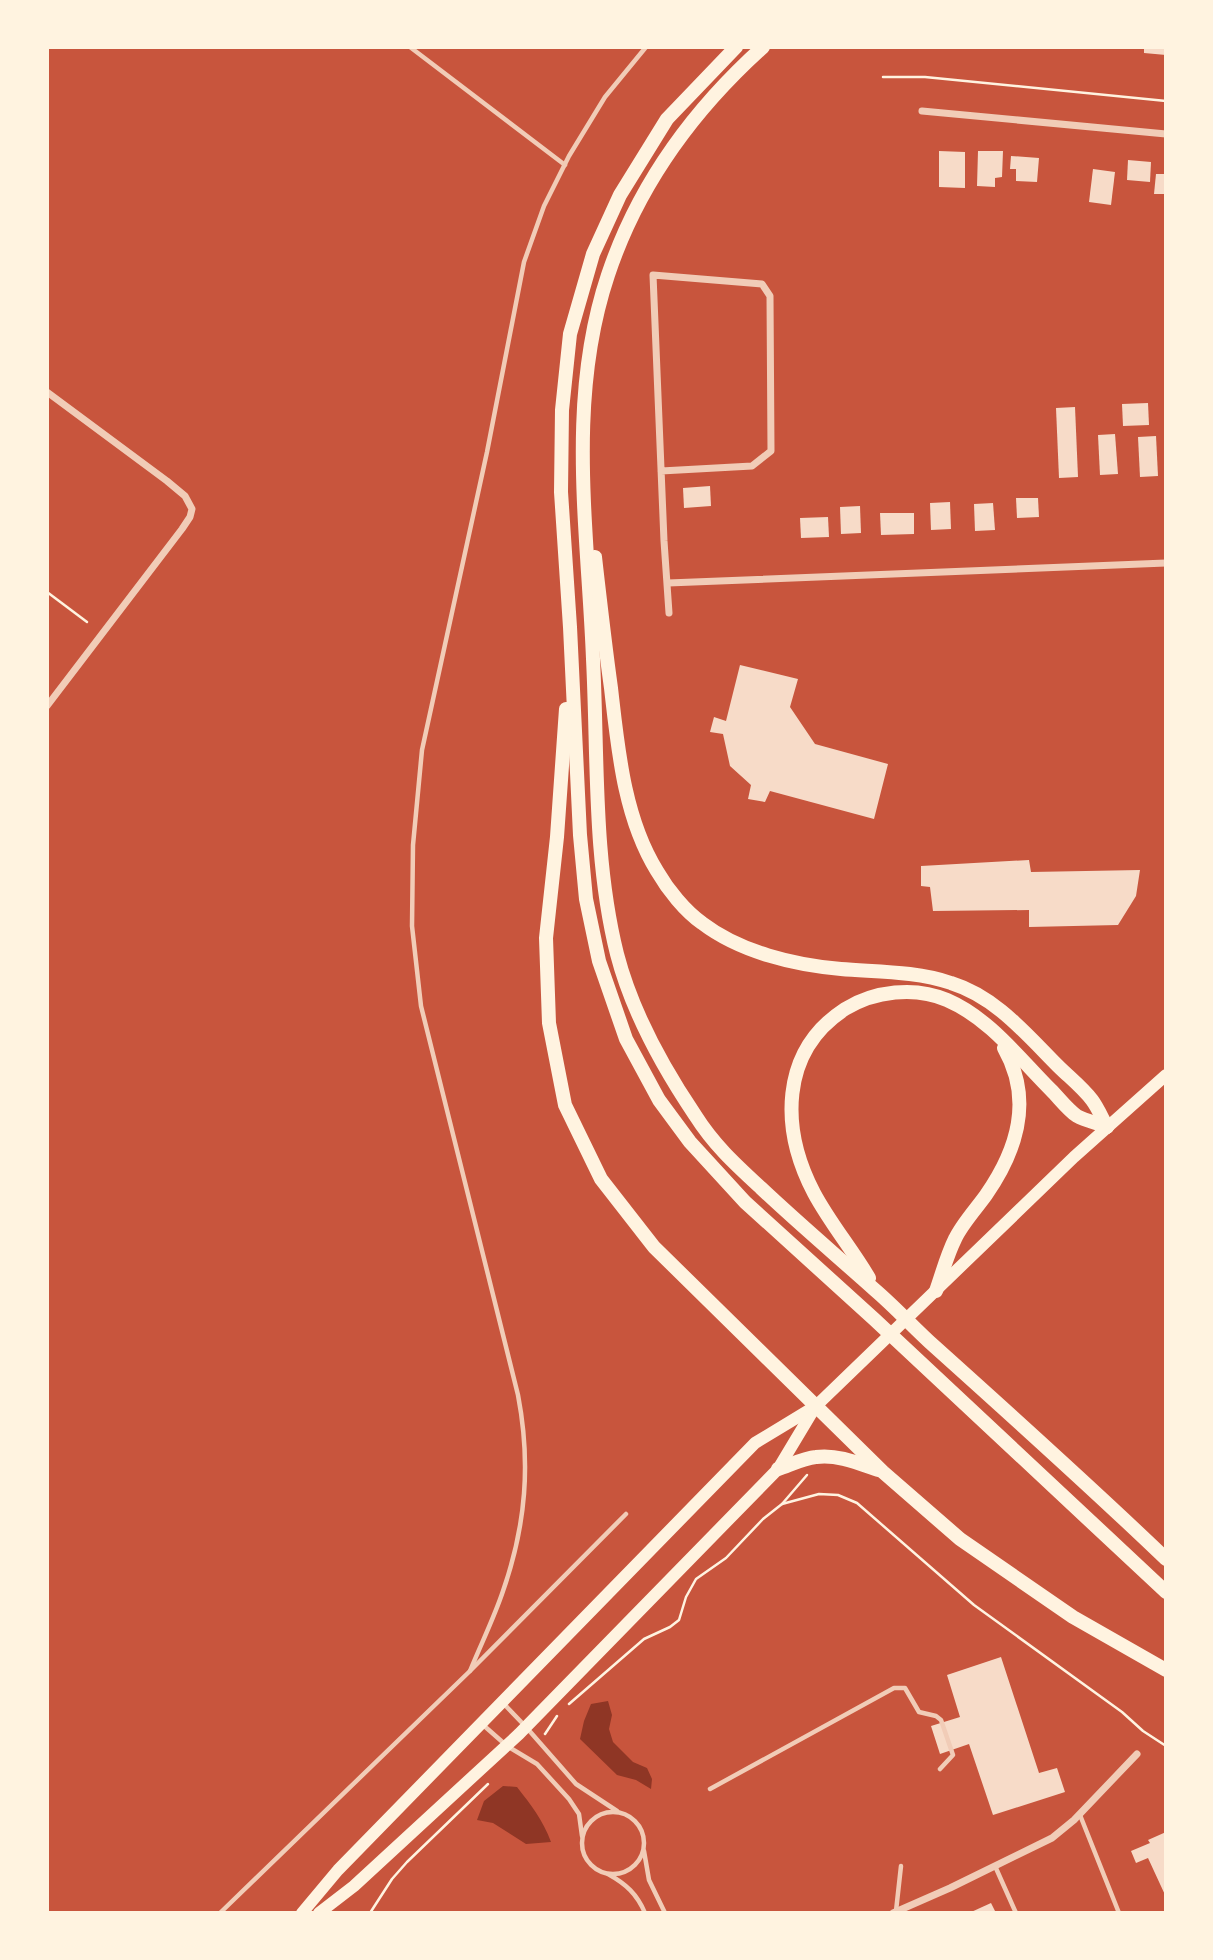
<svg xmlns="http://www.w3.org/2000/svg" width="1213" height="1960" font-family="'Open Sans',sans-serif">
  <rect width="100%" height="100%" fill="#c8553d"/>
  <!-- water -->
  <g fill="#8f3625">
    <path d="M608 1701 612 1715 609 1729 613 1742 633 1762 647 1768 652 1779 651 1789 636 1780 617 1775 580 1739 584 1721 591 1704Z"/>
    <path d="M503 1786 517 1787C531 1805 543 1820 551 1842L526 1844 493 1823 477 1820 484 1801Z"/>
  </g>
  <!-- building -->
  <g fill="#f7dbc8">
    <path d="M1144 47H1166V55L1144 53Z"/>
    <path d="M939 151 965 152V188L939 187Z"/>
    <path d="M978 151H1003L1002 177 995 178V187L977 186Z"/>
    <path d="M1011 156 1039 158 1037 182 1016 181V169H1010Z"/>
    <path d="M1128 160 1151 162 1150 182 1127 180Z"/>
    <path d="M1093 169 1115 172 1111 205 1089 202Z"/>
    <path d="M1156 174H1166V194H1154Z"/>
    <path d="M1148 403 1149 425 1123 426 1122 404Z"/>
    <path d="M1075 407 1078 477 1059 478 1056 408Z"/>
    <path d="M1115 434 1118 474 1100 475 1098 435Z"/>
    <path d="M1156 436 1158 476 1140 477 1138 437Z"/>
    <path d="M710 486 711 506 684 508 683 488Z"/>
    <path d="M1016 498H1038L1039 517 1017 518Z"/>
    <path d="M950 502 951 529 931 530 930 503Z"/>
    <path d="M993 503 995 530 975 531 974 504Z"/>
    <path d="M860 506 861 533 841 534 840 507Z"/>
    <path d="M880 513H914V534L881 535Z"/>
    <path d="M828 517 829 537 801 538 800 518Z"/>
    <path d="M740 665 798 679 790 707 815 744 888 764 874 819 770 791 765 802 748 799 751 785 730 766 723 734 710 732 714 717 726 721Z"/>
    <path d="M1029 860 1031 872 1140 870 1136 896 1118 925 1029 927V910L933 911 930 887 921 886V866Z"/>
    <path d="M1001 1657 1039 1773 1057 1768 1065 1792 993 1815 969 1744 940 1754 931 1726 960 1717 947 1675Z"/>
    <path d="M1166 1832V1897L1148 1858 1136 1863 1131 1851 1150 1843 1148 1840Z"/>
    <path d="M991 1903 996 1913H969Z"/>
  </g>
  <g fill="none" stroke-linecap="round" stroke-linejoin="round">
    <!-- path -->
    <g stroke="#fff3e0" stroke-width="2.5">
      <path d="M883 77H925L1166 101"/>
      <path d="M47 592 87 622"/>
      <path d="M782 1504 807 1475"/>
      <path d="M569 1704 644 1639 670 1627 679 1620 686 1597 696 1579 726 1558 763 1519 782 1504 819 1494 838 1495 857 1503 974 1605 1122 1712 1143 1731 1166 1746"/>
      <path d="M545 1734 557 1716"/>
      <path d="M370 1913 392 1879 407 1862 488 1784"/>
    </g>
    <!-- service -->
    <g stroke="#f1ccb7" stroke-width="4.5">
      <path d="M410 47 565 165"/>
      <path d="M470 1671C481 1644 494 1618 503 1591 526 1525 531 1463 518 1395L421 1006 412 926 413 845 422 750 487 452 524 262 544 206 569 156 605 97 646 47"/>
      <path d="M502 1702 526 1727 576 1784 617 1811"/>
      <path d="M482 1724 507 1746 537 1764 569 1799 579 1814 582 1836"/>
      <path d="M710 1789 894 1688H905L919 1712 936 1716 941 1720 953 1755 940 1769"/>
      <circle cx="613" cy="1843" r="31"/>
      <path d="M1080 1815 1119 1913"/>
      <path d="M644 1851 649 1880 665 1913"/>
      <path d="M995 1866 1016 1913"/>
      <path d="M608 1874C626 1884 637 1894 645 1913"/>
      <path d="M896 1911 901 1866"/>
      <path d="M220 1913 470 1671 626 1514"/>
    </g>
    <!-- minor -->
    <g stroke="#f1ccb7" stroke-width="7">
      <path d="M922 111 1166 134"/>
      <path d="M47 392 167 481 185 496 192 509 190 517 182 529 47 706"/>
      <path d="M661 471 752 466 771 451 770 296 762 284 653 275 664 541 669 613"/>
      <path d="M668 583 1166 563"/>
      <path d="M893 1913 950 1888 1052 1838 1074 1820 1137 1754"/>
    </g>
    <!-- secondary -->
    <g stroke="#fff3e0" stroke-width="12">
      <path d="M302 1913 338 1870 755 1443 816 1406 1074 1157 1166 1075"/>
      <path d="M319 1913 354 1886 519 1734 778 1469 814 1409"/>
    </g>
    <!-- primary -->
    <g stroke="#fff3e0" stroke-width="14">
      <path d="M736 47 667 119 620 195 593 254 570 334 562 410 561 492 570 627 580 835 586 899 599 961 626 1039 659 1100 690 1142 745 1202 874 1319 1166 1592"/>
      <path d="M763 47C693 110 638 185 608 275 566 400 588 530 593 659 598 757 593 858 617 954 632 1012 662 1066 695 1115 714 1145 735 1164 761 1188 798 1223 837 1256 875 1290 896 1308 914 1328 934 1346 1012 1416 1090 1486 1166 1559"/>
      <path d="M595 557C600 601 605 645 611 688 618 749 624 818 657 871 668 890 685 911 702 923 740 952 794 965 841 969 877 972 916 971 951 983 996 997 1026 1034 1058 1066 1069 1077 1082 1087 1092 1100 1098 1108 1102 1118 1107 1127"/>
      <path d="M566 709 557 837 546 938 549 1023 565 1105 601 1179 654 1247 883 1472 960 1539 1073 1617 1166 1670"/>
      <path d="M869 1278C852 1249 830 1223 814 1193 781 1130 779 1052 845 1009 874 991 915 986 947 1000 989 1018 1019 1058 1051 1090 1059 1098 1068 1110 1077 1116 1086 1121 1098 1123 1107 1127"/>
      <path d="M936 1291C942 1274 947 1255 955 1239 962 1224 976 1209 986 1195 1018 1149 1033 1099 1004 1048"/>
      <path d="M778 1469C790 1465 804 1458 816 1457 837 1454 858 1463 878 1470"/>
    </g>
  </g>
  <!-- border -->
  <rect width="1213" height="1960" fill="none" stroke="#fff3e0" stroke-width="98"/>
</svg>
